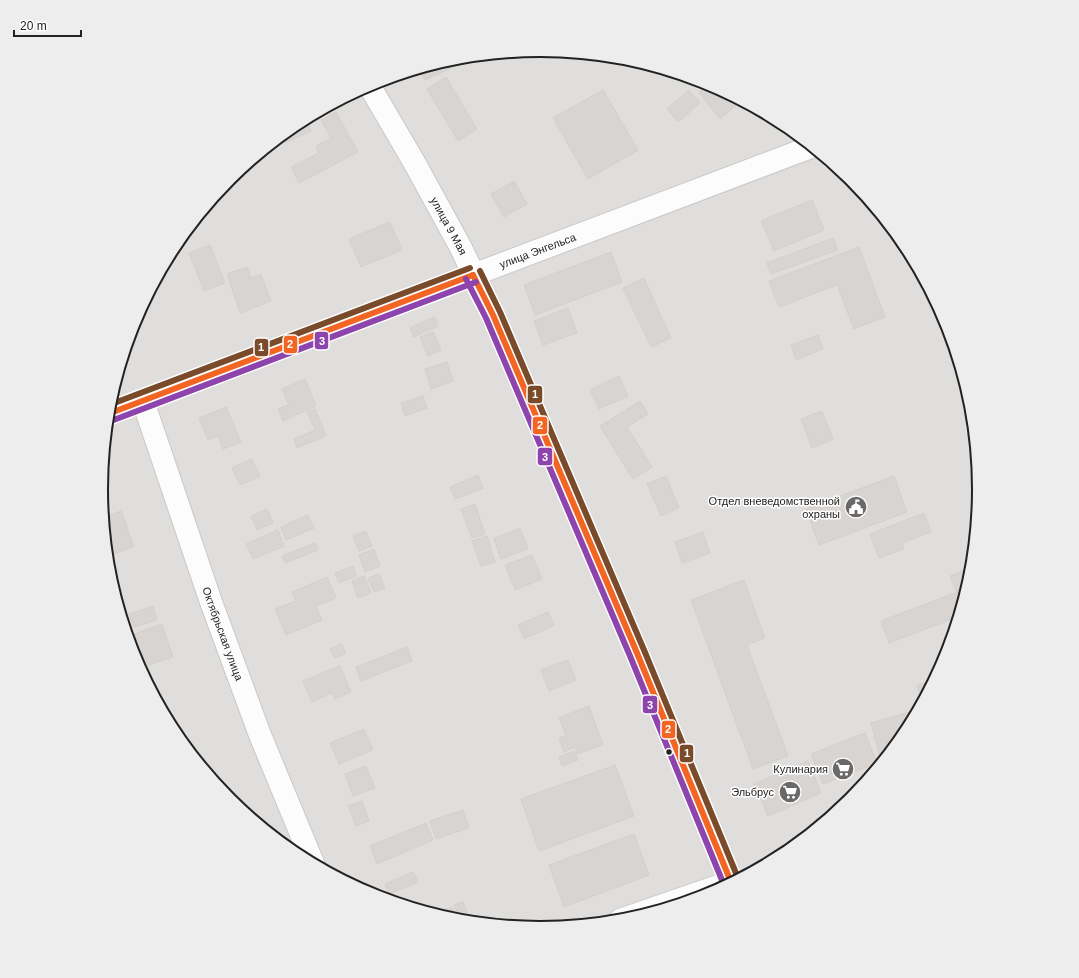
<svg xmlns="http://www.w3.org/2000/svg" width="1079" height="978" font-family="Arial,sans-serif">
  <rect width="100%" height="100%" fill="#f0eeeb"/>
  <!-- residential -->
  <circle fill="#dfdedc" cx="539" cy="489" r="438"/>
  <!-- building -->
  <g fill="#d7d4d2" stroke="#d3d0cc">
    <path d="M447 60 451 68 425 80 419 69Z"/>
    <path d="M446 77 477 129 458 141 427 89Z"/>
    <path d="M709 84 741 101 720 119 699 92Z"/>
    <path d="M603 90 638 150 588 179 553 118Z"/>
    <path d="M689 90 700 103 678 122 667 109Z"/>
    <path d="M336 112 358 152 299 183 291 167 319 153 316 146 331 138 321 120Z"/>
    <path d="M306 119 311 131 269 150 267 147 296 124Z"/>
    <path d="M514 181 527 204 504 217 491 194Z"/>
    <path d="M812 200 824 230 774 251 761 221Z"/>
    <path d="M390 222 402 250 361 267 349 239Z"/>
    <path d="M833 238 838 250 771 274 767 263Z"/>
    <path d="M210 245 225 283 204 291 189 253Z"/>
    <path d="M859 247 885 317 854 329 837 285 779 307 769 281Z"/>
    <path d="M611 252 622 282 535 315 524 285Z"/>
    <path d="M247 267 251 278 261 274 271 301 240 313 227 274Z"/>
    <path d="M644 278 671 338 651 347 623 288Z"/>
    <path d="M568 308 577 333 543 345 534 321Z"/>
    <path d="M434 317 438 326 414 337 410 328Z"/>
    <path d="M433 332 441 350 428 356 420 337Z"/>
    <path d="M818 335 823 349 796 360 791 345Z"/>
    <path d="M447 362 453 381 431 389 425 369Z"/>
    <path d="M619 376 628 396 599 409 590 390Z"/>
    <path d="M305 379 316 406 283 421 278 409 289 405 282 389Z"/>
    <path d="M423 396 427 408 405 416 401 403Z"/>
    <path d="M640 401 648 414 627 427 652 467 633 479 600 426Z"/>
    <path d="M226 407 241 442 223 449 218 436 208 440 199 418Z"/>
    <path d="M315 409 326 436 297 448 294 439 315 430 307 412Z"/>
    <path d="M822 411 833 439 812 448 801 419Z"/>
    <path d="M252 459 260 476 240 485 232 468Z"/>
    <path d="M478 475 483 488 455 499 450 487Z"/>
    <path d="M666 476 679 508 661 516 647 484Z"/>
    <path d="M894 476 907 512 819 545 806 509Z"/>
    <path d="M475 504 485 534 472 538 461 509Z"/>
    <path d="M267 509 273 523 257 530 251 516Z"/>
    <path d="M121 511 128 529 105 538 103 518Z"/>
    <path d="M924 513 931 532 902 543 904 549 879 558 870 534Z"/>
    <path d="M308 515 314 528 286 540 281 527Z"/>
    <path d="M520 528 528 549 501 559 494 539Z"/>
    <path d="M278 530 284 546 253 559 246 544Z"/>
    <path d="M128 531 134 546 107 557 106 540Z"/>
    <path d="M366 531 372 546 359 551 353 536Z"/>
    <path d="M703 532 710 553 682 563 675 542Z"/>
    <path d="M487 536 495 562 481 566 472 541Z"/>
    <path d="M315 543 318 550 285 563 282 556Z"/>
    <path d="M374 549 380 566 365 572 359 555Z"/>
    <path d="M532 555 542 579 515 590 505 565Z"/>
    <path d="M353 566 356 576 339 583 335 573Z"/>
    <path d="M971 568 957 617 889 643 881 621 957 592 950 576Z"/>
    <path d="M379 574 385 588 374 592 368 578Z"/>
    <path d="M364 576 371 593 358 598 352 581Z"/>
    <path d="M327 577 336 598 316 606 322 620 286 635 275 609 296 601 292 592Z"/>
    <path d="M744 580 765 638 747 645 788 756 753 769 691 600Z"/>
    <path d="M120 603 129 630 126 631 118 604Z"/>
    <path d="M153 606 157 620 134 627 129 614Z"/>
    <path d="M548 612 554 625 524 639 518 625Z"/>
    <path d="M162 624 173 657 145 666 134 634Z"/>
    <path d="M129 635 140 666H139L134 657 128 636Z"/>
    <path d="M341 644 346 653 335 658 330 649Z"/>
    <path d="M407 647 412 661 361 681 356 667Z"/>
    <path d="M568 660 576 680 549 691 541 670Z"/>
    <path d="M340 666 351 692 335 699 332 693 312 702 303 681Z"/>
    <path d="M933 680 922 699 917 686Z"/>
    <path d="M589 706 603 745 577 754 575 747 564 752 559 738 566 736 559 718Z"/>
    <path d="M910 712 912 719 904 733 881 761 871 723Z"/>
    <path d="M364 729 373 750 339 764 330 743Z"/>
    <path d="M865 733 877 763 823 784 811 754Z"/>
    <path d="M574 751 578 760 562 766 559 757Z"/>
    <path d="M808 761 821 793 768 816 754 784Z"/>
    <path d="M615 765 634 816 539 851 521 799Z"/>
    <path d="M366 766 375 788 353 796 345 774Z"/>
    <path d="M362 801 369 821 356 826 348 806Z"/>
    <path d="M463 810 469 828 436 839 430 821Z"/>
    <path d="M426 823 433 840 377 864 370 846Z"/>
    <path d="M634 834 649 875 564 907 549 865Z"/>
    <path d="M413 872 418 882 389 894 385 884Z"/>
    <path d="M463 902 470 921 460 920 454 905Z"/>
    <path d="M452 907 457 920 435 914Z"/>
  </g>
  <g fill="none" stroke-linecap="round" stroke-linejoin="round">
    <!-- minor casing -->
    <g stroke="#c9c8c7" stroke-width="24">
      <g id="minor">
        <path id="s1" d="M473 275 811 147"/>
        <path id="s2" d="M143 401 211 602 260 735 313 863"/>
        <path d="M620 920 733 881"/>
      </g>
    </g>
    <!-- tertiary casing -->
    <g stroke="#c9c8c7" stroke-width="24">
      <g id="tertiary">
        <path id="s3" d="M369 85 414 162 461 248 493 315 637 653 731 882"/>
        <path d="M108 414 473 275"/>
      </g>
    </g>
    <!-- minor -->
    <use href="#minor" stroke="#fdfcfc" stroke-width="22"/>
    <!-- tertiary -->
    <use href="#tertiary" stroke="#fdfcfc" stroke-width="22"/>
    <!-- bus-1 casing -->
    <g stroke="#fff" stroke-width="9">
      <g id="bus-1">
        <path d="M473 275 493 315 637 653 731 882"/>
        <path d="M108 414 473 275"/>
      </g>
    </g>
    <!-- bus-2 casing -->
    <g stroke="#fff" stroke-width="9">
      <g id="bus-2">
        <path d="M466 279 486 318 630 656 724 885"/>
        <path d="M111 421 476 282"/>
      </g>
    </g>
    <!-- bus-3 casing -->
    <g stroke="#fff" stroke-width="9">
      <g id="bus-3">
        <path d="M480 271 500 312 644 650 738 878"/>
        <path d="M109 405 470 268"/>
      </g>
    </g>
    <!-- bus-1 -->
    <use href="#bus-1" stroke="#f26522" stroke-width="6"/>
    <!-- bus-2 -->
    <use href="#bus-2" stroke="#8e44ad" stroke-width="6"/>
    <!-- bus-3 -->
    <use href="#bus-3" stroke="#7a4b2a" stroke-width="6"/>
  </g>
  <!-- icons -->
  <defs>
    <g id="civic-disc" transform="scale(1.15)"><circle r="9.5" fill="#6a6968" stroke="#fff"/><path d="M-.6-6.5H3V-4.5H.6V-3L4-1V1h2V6H-6V1h2V-1L-.6-3ZM-1.2 2.5V6h2.4V2.5Z" fill="#fff"/></g>
    <g id="supermarket-disc" transform="scale(1.15)"><circle r="9.5" fill="#6a6968" stroke="#fff"/><path d="M-6-5.5h2.5l.6 2H6L4.5 2H-2.5L-4.4-4H-6ZM-1.5 3.2a1.3 1.3 0 1 0 .1 0ZM3 3.2a1.3 1.3 0 1 0 .1 0Z" fill="#fff"/></g>
  </defs>
  <g fill-rule="evenodd">
    <use href="#civic-disc" x="856" y="507"/>
    <use href="#supermarket-disc" x="843" y="769"/>
    <use href="#supermarket-disc" x="790" y="792"/>
  </g>
  <!-- markers -->
  <circle fill="#222" stroke="#fff" stroke-width="1.5" cx="669" cy="752" r="3.5"/>
  <g text-anchor="middle" stroke-width="3" stroke-linejoin="round" paint-order="stroke">
    <!-- street labels -->
    <g font-size="11" fill="#222" stroke="#fff">
      <text dy="4" stroke="none"><textPath href="#s3" startOffset="162">улица 9 Мая</textPath></text>
      <text dy="4" stroke="none"><textPath href="#s1" startOffset="69">улица Энгельса</textPath></text>
      <text dy="4" stroke="none"><textPath href="#s2" startOffset="246">Октябрьская улица</textPath></text>
    </g>
    <!-- poi labels -->
    <g font-size="11" fill="#222" stroke="#fff" text-anchor="end">
      <text x="840" y="505">Отдел вневедомственной<tspan x="840" dy="13">охраны</tspan></text>
      <text x="828" y="773">Кулинария</text>
      <text x="774" y="796">Эльбрус</text>
    </g>
  </g>
  <!-- crop -->
  <path d="M0 0H1079V978H0ZM108 489a432 432 0 1 1 864 0a432 432 0 1 1-864 0Z" fill="#ededed" fill-rule="evenodd"/>
  <path fill="none" stroke="#222" stroke-width="2" d="M108 489a432 432 0 1 1 864 0a432 432 0 1 1-864 0Z"/>
  <g stroke="#fff" stroke-width="1.5">
    <rect x="314" y="331" width="15" height="19" rx="4" fill="#8e44ad"/>
    <rect x="283" y="335" width="15" height="19" rx="4" fill="#f26522"/>
    <rect x="254" y="338" width="15" height="19" rx="4" fill="#7a4b2a"/>
    <rect x="527" y="385" width="16" height="19" rx="4" fill="#7a4b2a"/>
    <rect x="532" y="416" width="16" height="19" rx="4" fill="#f26522"/>
    <rect x="537" y="447" width="16" height="19" rx="4" fill="#8e44ad"/>
    <rect x="642" y="695" width="16" height="19" rx="4" fill="#8e44ad"/>
    <rect x="661" y="720" width="15" height="19" rx="4" fill="#f26522"/>
    <rect x="679" y="744" width="15" height="19" rx="4" fill="#7a4b2a"/>
  </g>
  <g font-size="11" text-anchor="middle" font-weight="bold" fill="#fff">
    <text x="322" y="345">3</text>
    <text x="290" y="348">2</text>
    <text x="261" y="351">1</text>
    <text x="535" y="398">1</text>
    <text x="540" y="429">2</text>
    <text x="545" y="461">3</text>
    <text x="650" y="709">3</text>
    <text x="668" y="733">2</text>
    <text x="687" y="757">1</text>
  </g>
  <!-- scale -->
  <path d="M14 30v6h67v-6" fill="none" stroke="#222222" stroke-width="2"/>
  <text x="20" y="30" font-size="12" fill="#222222" stroke="#ffffff" stroke-width="3" paint-order="stroke">20 m</text>
</svg>
